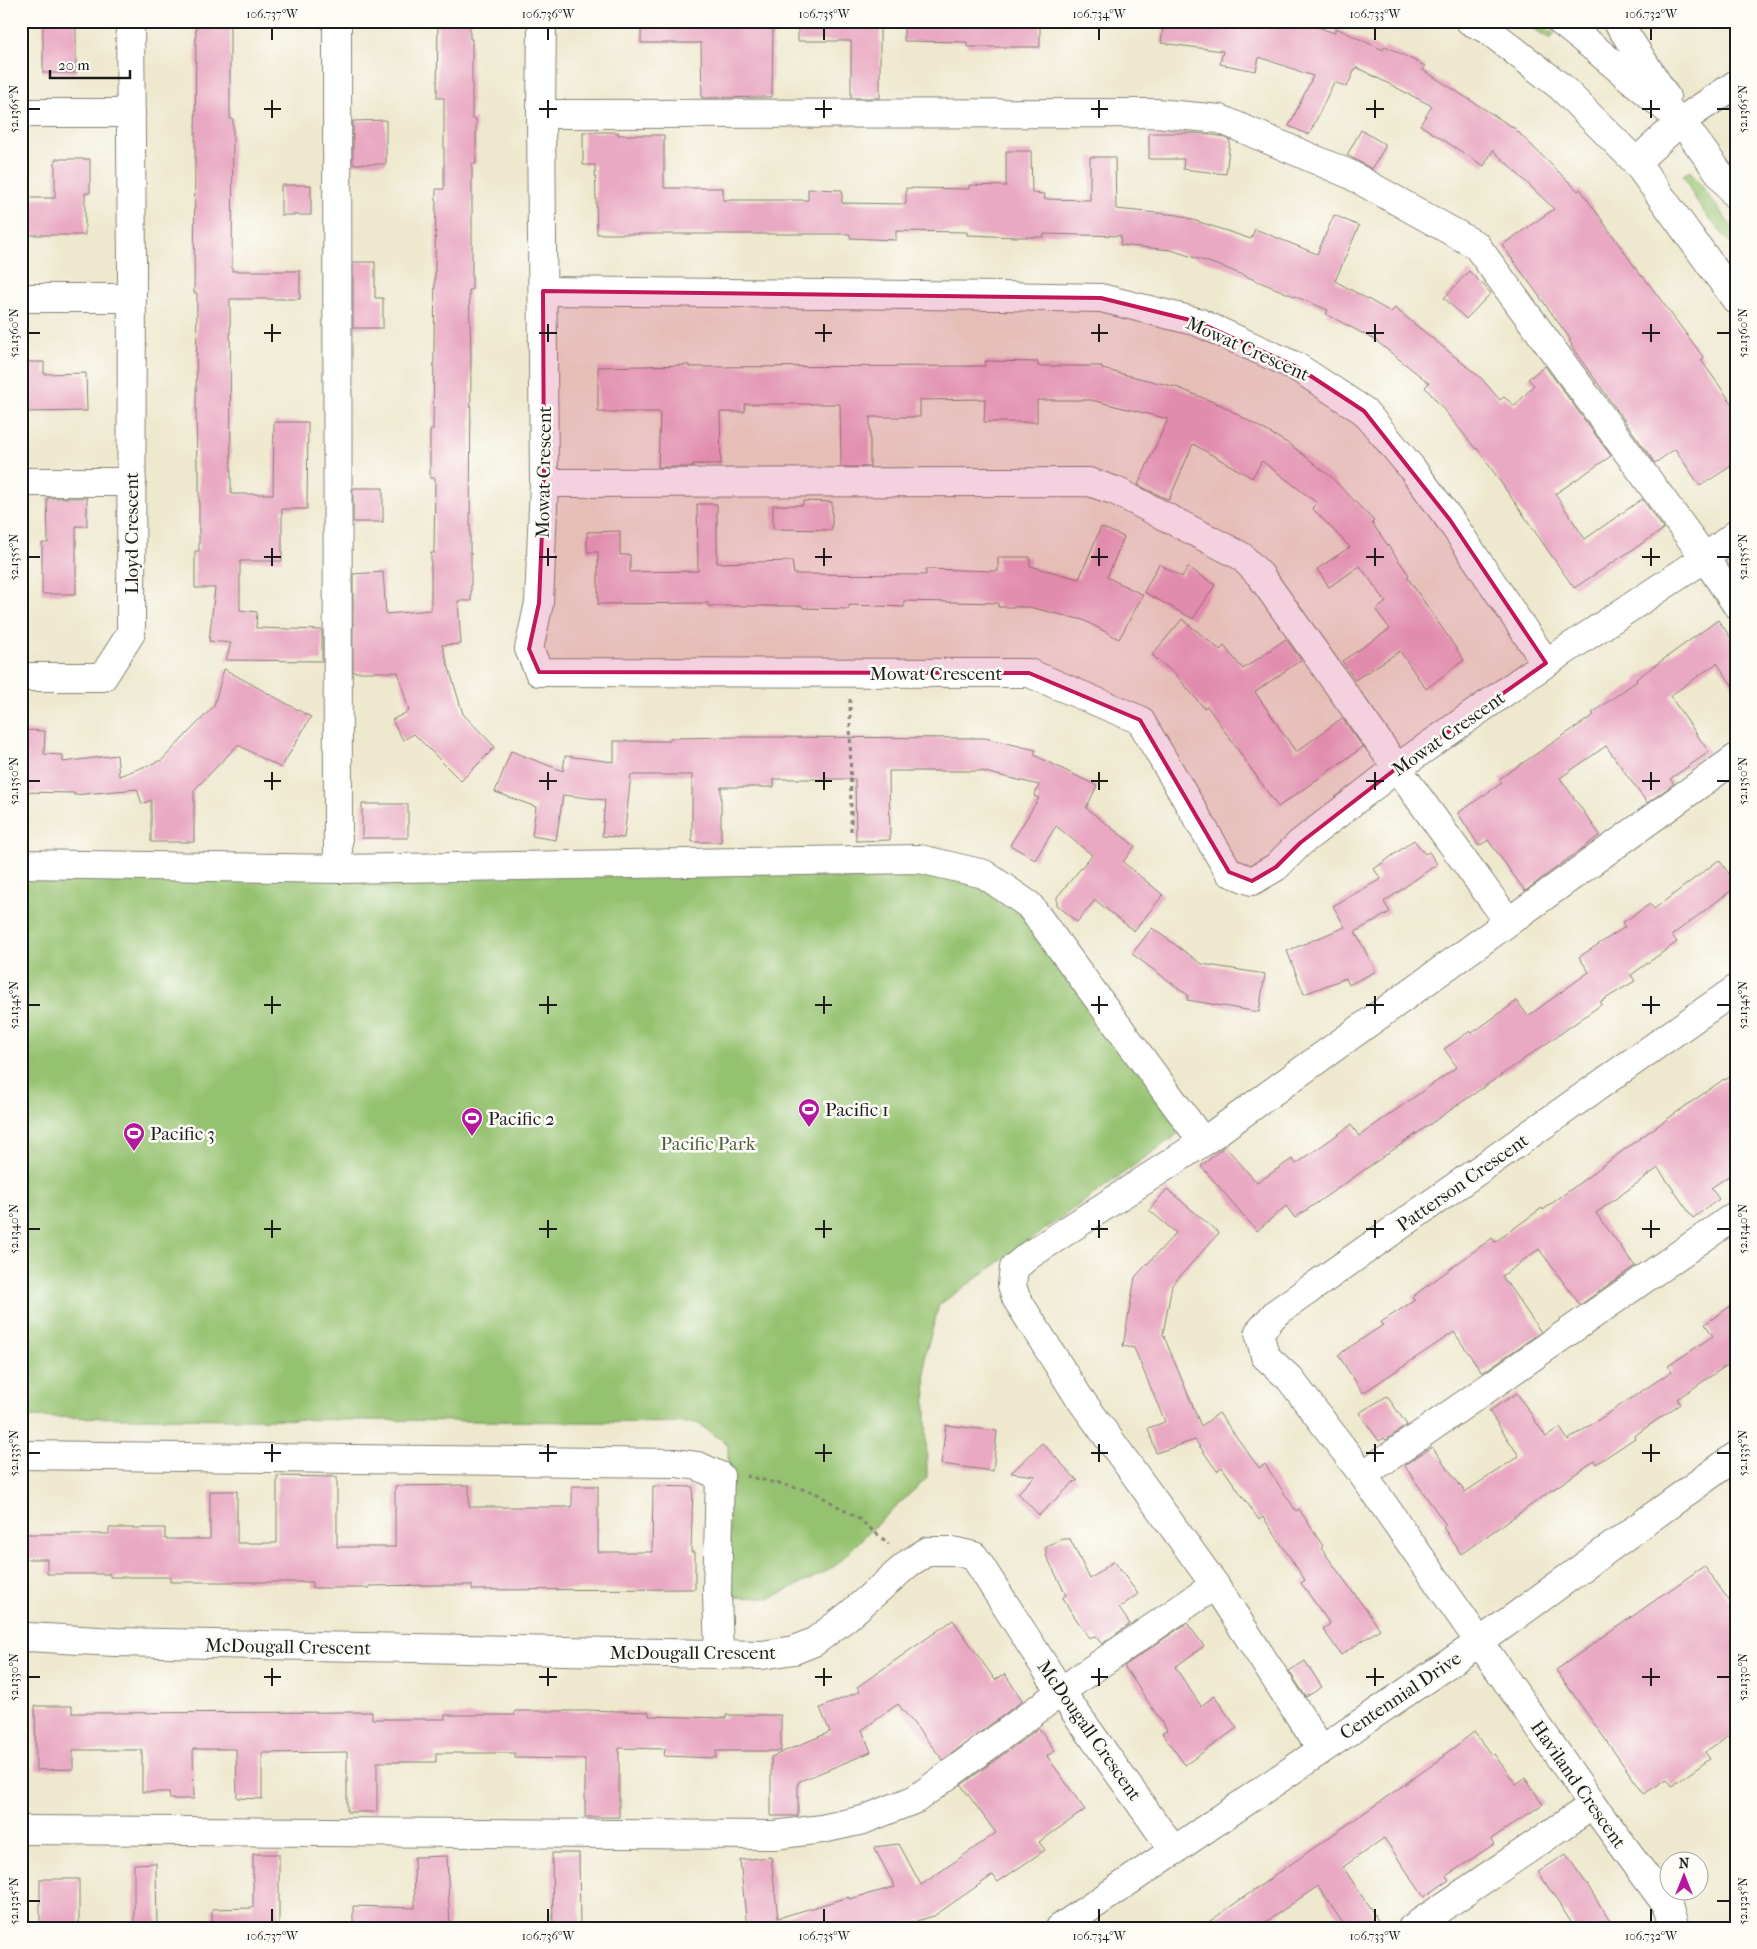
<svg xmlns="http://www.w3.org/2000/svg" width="1757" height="1949" font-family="'IM FELL French Canon',serif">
  <rect width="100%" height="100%" fill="#fdfcf7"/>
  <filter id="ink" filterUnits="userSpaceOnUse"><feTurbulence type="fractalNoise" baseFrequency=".02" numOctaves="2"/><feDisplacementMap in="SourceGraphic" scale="10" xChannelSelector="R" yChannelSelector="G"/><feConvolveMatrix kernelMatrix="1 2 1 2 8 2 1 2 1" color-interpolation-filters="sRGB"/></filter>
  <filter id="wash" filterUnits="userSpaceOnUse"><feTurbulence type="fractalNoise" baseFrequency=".0096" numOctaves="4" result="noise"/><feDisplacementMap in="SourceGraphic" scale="20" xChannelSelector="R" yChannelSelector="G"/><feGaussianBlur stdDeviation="1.12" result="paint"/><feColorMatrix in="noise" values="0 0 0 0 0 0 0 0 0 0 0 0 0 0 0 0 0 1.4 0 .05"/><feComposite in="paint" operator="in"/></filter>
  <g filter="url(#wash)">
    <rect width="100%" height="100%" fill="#eee8ce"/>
    <!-- green -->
    <g fill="#95c270" stroke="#586f46">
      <path d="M1521 21H1536L1554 34 1550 39Z"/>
      <path d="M1690 171 1736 232V249L1706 215 1694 197 1683 175Z"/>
      <path d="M21 860 917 861 1011 893 1185 1129 939 1305 925 1355 927 1478 873 1528 835 1566 811 1579 770 1598 730 1597 728 1444 697 1423 21 1417Z"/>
    </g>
    <g id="blocks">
      <!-- building -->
      <g fill="#e9a9c2">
        <rect x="43" y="21" width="33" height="52"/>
        <path d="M196 21H230V119H233L232 271H300V299H230L231 494H273L274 422H308L307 509H282V561H240V610L257 612 256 628 322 630V661L226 660 231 643 209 641 215 588H195V551H199V469H197L196 408 197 293H194Z"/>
        <path d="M438 21H470V39H472V119H476V164H472V290H469L471 354 470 553H471V601H458L461 644 442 645 463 714 495 747 461 781 414 734 403 740 392 720 409 711 398 672H353V574L383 572 386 614 431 610V553H434L435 478H430V430H433L436 189H444V98H437Z"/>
        <path d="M641 21H773L772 97 702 98 701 43H641Z"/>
        <path d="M798 21H880V98H851V41H798Z"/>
        <path d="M904 21H1040V47H967V42L904 41Z"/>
        <path d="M1164 21H1302L1334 33 1336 28 1383 50 1385 46 1425 66 1423 70 1514 128 1578 191 1580 189 1642 277 1643 276 1704 358 1701 360 1736 409V463L1700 486 1675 449 1655 463 1571 346 1572 345 1569 341 1571 340 1502 245 1554 209 1493 150 1484 166 1420 125 1432 106 1356 67 1347 87 1334 82 1309 135 1289 126 1313 76 1259 57 1256 71 1220 64 1223 51 1161 43Z"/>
        <path d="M386 120V164H353V121Z"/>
        <path d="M1361 130 1386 145 1372 169 1347 155Z"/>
        <path d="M583 132H618V135H664V188H723V200H808V189L842 190V203L906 204V188L969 189V185L1006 186V151H1031L1032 193 1045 194 1044 199 1090 200V157H1115L1116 209 1178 215 1251 239 1255 229 1317 254 1334 215 1359 226 1335 281 1391 312 1395 308 1481 378 1500 400 1504 397 1515 406 1534 385 1528 379 1545 366 1611 456 1555 494 1585 539 1642 499 1664 529 1574 588 1477 448 1476 449 1425 387 1429 383 1375 340 1326 314 1328 310 1223 267 1171 250 1120 245 1121 236 1044 234V237H1017L967 235V232L896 231V240L850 238V234H597L595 165H583Z"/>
        <path d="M1149 133H1195L1220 136 1230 140 1226 174 1183 169 1184 159H1149Z"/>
        <path d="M55 159H90V193H85V235H23V198H55Z"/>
        <rect x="281" y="185" width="30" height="30"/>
        <path d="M353 262H375V298H383V328H353Z"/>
        <path d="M1469 271 1491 293 1466 319 1444 298Z"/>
        <path d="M985 361 1038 362V366H1102V369L1176 387 1221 405 1291 445 1330 476 1374 521 1372 523 1409 575 1407 577 1464 660 1426 689 1400 651 1355 680 1342 661 1390 629 1376 610 1386 602 1360 566 1329 587 1317 569 1350 547 1312 508 1317 503 1262 461 1252 478 1193 444 1169 500 1138 485 1168 419 1091 400H1037V422H984L985 399 920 400V417H870V467H841L840 404H745V412H720L721 464H693V467H658L660 412H598V367L689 365V367L985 366Z"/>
        <path d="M23 362H44V374L86 373 87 411 23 412Z"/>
        <rect x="353" y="488" width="30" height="34"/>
        <path d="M47 498H87V526H76V594H42V543H48Z"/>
        <path d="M803 501 832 502V530L773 529V505H803Z"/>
        <path d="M697 504H717V563L792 561 794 574 926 575V569L998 571V557H1030V566L1079 579 1101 527 1124 537 1107 577 1143 595 1119 639 1083 620 1029 607H998V603L904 601V607L849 605V609L803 608V606H708V603L598 604V552H587V532L620 531V555H630V572L698 571Z"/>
        <path d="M1159 564 1182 577 1188 567 1215 585 1193 619 1144 592Z"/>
        <path d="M1182 619 1220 650 1224 646 1243 669 1286 639 1301 660 1255 692 1296 752 1342 718 1363 747 1278 807 1207 706 1204 708 1175 674 1152 655Z"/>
        <path d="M1718 620 1736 645V691L1717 663 1670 696 1709 752 1670 779 1674 784 1647 803 1606 746 1560 778 1600 835 1525 891 1488 840 1479 846 1458 813 1502 783 1499 779 1594 715 1592 713 1637 681 1636 679Z"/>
        <path d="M224 669 311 717 281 768 238 745 194 790V842H151V800L142 804 137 789 74 795V793L21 792V730L45 731 44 754 63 755V762L117 755 119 776 162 760 214 706Z"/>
        <path d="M742 737 985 738 1036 750 1034 755 1097 786 1086 808 1135 846 1123 862 1163 895 1134 931 1095 900 1077 922 1057 905V897L1092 855 1056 826 1035 860 1010 845 1039 798 1034 796 1039 785 981 771H889L890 840 856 841 855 779H774V787H721V842H692V775H631L624 838 602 836 605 800 563 795 556 840 532 836 536 807 495 792 511 751 563 771 565 756 614 762V741H670V738Z"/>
        <rect x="362" y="804" width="46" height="34"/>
        <path d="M1414 840 1425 854 1429 852 1437 864 1384 902 1390 912 1355 932 1376 971 1349 985 1346 978 1304 994 1287 951 1345 927 1333 906 1381 879 1374 869Z"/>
        <path d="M1719 860 1736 883V887L1672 935 1677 942 1631 975 1635 981 1600 1002 1602 1004 1563 1032 1295 1218 1286 1206 1257 1231 1201 1166 1225 1146 1257 1183 1292 1159 1296 1164 1351 1125 1359 1136 1457 1067 1444 1049 1470 1031 1472 1033 1517 1001 1528 1016 1589 972 1579 957 1625 927 1622 923 1650 904 1654 909Z"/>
        <path d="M1152 928 1202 964 1265 974 1259 1012 1187 1000 1188 995 1132 954Z"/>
        <path d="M1736 1073V1171L1711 1188 1719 1199 1693 1218 1658 1168 1596 1213 1635 1266 1580 1305 1539 1249 1502 1276 1541 1332 1482 1373 1454 1332 1363 1393 1338 1355 1383 1325 1381 1322 1415 1300 1412 1297 1492 1238 1495 1242 1542 1208 1543 1210 1636 1141 1724 1079 1725 1080Z"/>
        <path d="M1167 1189 1219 1233 1172 1285 1163 1334 1201 1426 1219 1413 1259 1468 1265 1464 1296 1511 1299 1509 1323 1546 1321 1548 1380 1629 1341 1655 1323 1629 1330 1624 1301 1583 1305 1580 1263 1517 1259 1520 1222 1467 1217 1471 1195 1440 1156 1453 1148 1428 1165 1422 1134 1348 1123 1346 1135 1277 1176 1233 1149 1210Z"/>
        <path d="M1736 1302V1367L1732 1362 1677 1399 1680 1404 1634 1436 1635 1438 1596 1464 1594 1461 1461 1554 1443 1527 1446 1525 1404 1465 1432 1447 1465 1492 1519 1456 1489 1411 1517 1393 1546 1437 1560 1428 1568 1440 1672 1371 1668 1366 1713 1336 1705 1324Z"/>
        <path d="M1387 1396 1407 1425 1386 1440 1384 1438 1379 1441 1359 1413Z"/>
        <path d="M946 1425 997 1431 993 1471 941 1464Z"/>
        <path d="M1042 1443 1078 1481H1075L1039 1515 1018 1493 1035 1476 1011 1473Z"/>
        <path d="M277 1476 337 1477V1547H395V1486L469 1485V1507H572V1486H598V1552H652L653 1486 693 1487 691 1552H695V1589L472 1590V1585H429L369 1586V1588H312V1582H170V1577H110V1574H47V1559H21V1534H109V1528H165V1539H210V1491H237V1543H277Z"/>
        <path d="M1062 1539H1070L1090 1579 1114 1561 1138 1594 1119 1608 1130 1624 1102 1644 1095 1636 1089 1638 1062 1598 1066 1595 1046 1555V1546Z"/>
        <path d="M1704 1566 1736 1610V1730L1705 1752 1710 1759 1672 1786 1667 1779 1644 1794 1556 1670Z"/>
        <path d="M953 1620 995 1680 1005 1674 1022 1700 1021 1702 943 1760 898 1704 862 1730 871 1752 798 1782V1816H771V1757L830 1732 820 1708 860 1691 857 1687Z"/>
        <path d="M1187 1623 1204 1646 1175 1667 1201 1706 1214 1696 1237 1728 1185 1765 1162 1733 1167 1730 1124 1666Z"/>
        <path d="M1305 1661 1322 1687 1306 1697 1289 1671Z"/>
        <path d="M35 1706H72V1713L372 1712V1719H445V1715H515V1711H586V1710L649 1712V1716L726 1718V1715H781V1751H716V1758L664 1756 665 1749 619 1748V1817H585V1759L515 1758V1753H436V1762H377V1812H347V1752L262 1753V1799L237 1798 236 1749H193L194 1799H170L169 1792H142V1750H73V1769L36 1770Z"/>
        <path d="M1039 1728 1055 1751 1047 1756 1085 1810 1039 1842 1045 1850 998 1882 993 1875 934 1916 892 1928H747L740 1860 771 1857 778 1918 849 1897V1899L895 1887 874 1847 899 1844 921 1885 996 1833 961 1785Z"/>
        <path d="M1474 1732 1492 1756 1494 1754 1516 1784 1525 1778 1543 1804 1491 1839 1494 1844 1446 1876 1449 1880 1424 1897 1384 1838 1343 1867 1383 1928H1346L1318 1886 1257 1928H1200L1445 1756 1444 1755Z"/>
        <path d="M552 1853H579L580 1928H553Z"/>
        <path d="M253 1854H279V1928H212V1909L253 1908Z"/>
        <path d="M1566 1854 1588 1886 1614 1928H1575L1538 1872Z"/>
        <path d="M447 1856 450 1928H353V1906L415 1908 414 1857Z"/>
        <path d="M156 1863 157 1928H134V1864Z"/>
        <rect x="40" y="1879" width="39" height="49"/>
      </g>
    </g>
  </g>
  <g filter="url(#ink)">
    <use href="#blocks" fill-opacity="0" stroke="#858275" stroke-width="1"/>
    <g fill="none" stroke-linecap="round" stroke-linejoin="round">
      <!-- minor casing -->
      <g stroke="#858275" stroke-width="30">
        <g id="minor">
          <path d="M337 21 338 869"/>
          <path d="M542 21 541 114 544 483 539 603 529 649 539 672 1029 673 1140 720 1229 872 1252 881 1276 867 1300 843 1397 768 1546 663 1705 558 1736 534"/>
          <path d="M1470 21 1488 30 1561 87 1636 162 1736 300"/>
          <path d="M1560 21 1593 47 1681 121 1736 196"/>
          <path d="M1617 21 1666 97"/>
          <path d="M21 113H131"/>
          <path d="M541 114 1156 113 1220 119 1349 174 1476 245 1705 558 1736 604"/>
          <path d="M1636 162 1681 121 1736 84"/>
          <path d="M543 291 1001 296 1101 298 1198 322 1297 367 1364 411 1410 466 1450 520 1546 663"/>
          <path d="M21 298H132"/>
          <path d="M21 482H132"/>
          <path d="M544 483 1089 482 1116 491 1241 556 1260 575 1397 768 1508 921"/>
          <path d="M21 677H103L131 633 132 264 130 21"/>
          <path d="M21 864 338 869 920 859 984 874 1029 905 1203 1142"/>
          <path d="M21 1455 676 1463 698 1466 720 1476 717 1593 719 1655"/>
          <path d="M1363 1475 1736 1215"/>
          <path d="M21 1639 28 1637 115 1642 762 1655 794 1650 814 1642 847 1617 909 1563 928 1551H953L974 1556 1061 1692 1174 1851"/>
          <path d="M1321 1749 1215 1585 1078 1396 1016 1298 1012 1285 1014 1268 1028 1256 1203 1142 1736 758"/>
          <path d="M21 1830 774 1835 822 1829 863 1820 916 1799 1081 1677 1215 1585"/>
          <path d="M1060 1928 1480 1642 1736 1456"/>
          <path d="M1412 1928 1593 1805"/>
          <path d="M1675 1928 1668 1907 1593 1805 1363 1475 1290 1379 1265 1356 1259 1332 1276 1313 1736 989"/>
        </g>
      </g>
      <!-- path -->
      <g stroke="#858275" stroke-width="3" stroke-dasharray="4 4" stroke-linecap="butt">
        <path d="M850 699 851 833"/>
        <path d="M746 1476 814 1492 859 1519 889 1544"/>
      </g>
      <!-- minor -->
      <use href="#minor" stroke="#fff" stroke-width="28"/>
    </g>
  </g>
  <!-- marked area -->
  <path fill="#c2185b" fill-opacity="0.2" stroke="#c2185b" stroke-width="4" stroke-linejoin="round" d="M543 291 1101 298 1198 322 1297 367 1364 411 1450 520 1546 663 1397 768 1300 843 1276 867 1252 881 1229 872 1140 720 1029 673 539 672 529 649 539 603 544 483Z"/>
  <!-- ticks -->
  <path fill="none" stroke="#1c1c1c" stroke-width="2" d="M272 28V40M548 28V40M824 28V40M1099 28V40M1375 28V40M1651 28V40M272 100V118M548 100V118M824 100V118M1099 100V118M1375 100V118M1651 100V118M28 109H40M264 109H281M539 109H557M815 109H832M1091 109H1108M1366 109H1384M1642 109H1660M1717 109H1730M272 324V342M548 324V342M824 324V342M1099 324V342M1375 324V342M1651 324V342M28 333H40M264 333H281M539 333H557M815 333H832M1091 333H1108M1366 333H1384M1642 333H1660M1717 333H1730M272 548V566M548 548V566M824 548V566M1099 548V566M1375 548V566M1651 548V566M28 557H40M264 557H281M539 557H557M815 557H832M1091 557H1108M1366 557H1384M1642 557H1660M1717 557H1730M272 772V790M548 772V790M824 772V790M1099 772V790M1375 772V790M1651 772V790M28 781H40M264 781H281M539 781H557M815 781H832M1091 781H1108M1366 781H1384M1642 781H1660M1717 781H1730M272 996V1014M548 996V1014M824 996V1014M1099 996V1014M1375 996V1014M1651 996V1014M28 1005H40M264 1005H281M539 1005H557M815 1005H832M1091 1005H1108M1366 1005H1384M1642 1005H1660M1717 1005H1730M272 1220V1238M548 1220V1238M824 1220V1238M1099 1220V1238M1375 1220V1238M1651 1220V1238M28 1229H40M264 1229H281M539 1229H557M815 1229H832M1091 1229H1108M1366 1229H1384M1642 1229H1660M1717 1229H1730M272 1444V1462M548 1444V1462M824 1444V1462M1099 1444V1462M1375 1444V1462M1651 1444V1462M28 1453H40M264 1453H281M539 1453H557M815 1453H832M1091 1453H1108M1366 1453H1384M1642 1453H1660M1717 1453H1730M272 1668V1686M548 1668V1686M824 1668V1686M1099 1668V1686M1375 1668V1686M1651 1668V1686M28 1677H40M264 1677H281M539 1677H557M815 1677H832M1091 1677H1108M1366 1677H1384M1642 1677H1660M1717 1677H1730M28 1901H40M1717 1901H1730M272 1909V1922M548 1909V1922M824 1909V1922M1099 1909V1922M1375 1909V1922M1651 1909V1922"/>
  <!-- icons -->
  <defs>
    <g id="stadium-pin" transform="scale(1.125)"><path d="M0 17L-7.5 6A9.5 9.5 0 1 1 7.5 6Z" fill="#b5179e" stroke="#fdfcf7"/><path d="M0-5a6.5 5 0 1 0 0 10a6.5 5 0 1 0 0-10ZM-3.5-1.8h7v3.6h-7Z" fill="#fff"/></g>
  </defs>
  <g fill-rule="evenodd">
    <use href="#stadium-pin" x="809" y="1109"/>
    <use href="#stadium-pin" x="472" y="1118"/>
    <use href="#stadium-pin" x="134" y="1133"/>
  </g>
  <g text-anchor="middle" stroke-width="5" stroke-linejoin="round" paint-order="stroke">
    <!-- street labels -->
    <g font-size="19" fill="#1c1c1c" stroke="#fdfcf7">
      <text transform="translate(1248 348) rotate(24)" y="7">Mowat Crescent</text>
      <text transform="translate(543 472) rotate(-89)" y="7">Mowat Crescent</text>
      <text transform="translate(131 533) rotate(-90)" y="7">Lloyd Crescent</text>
      <text x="936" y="680">Mowat Crescent</text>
      <text transform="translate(1448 733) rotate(-35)" y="7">Mowat Crescent</text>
      <text transform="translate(1462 1182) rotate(-35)" y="7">Patterson Crescent</text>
      <text transform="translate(288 1646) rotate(1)" y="7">McDougall Crescent</text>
      <text x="693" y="1659">McDougall Crescent</text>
      <text transform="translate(1400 1695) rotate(-34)" y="7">Centennial Drive</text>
      <text transform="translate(1090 1730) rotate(55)" y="7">McDougall Crescent</text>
      <text transform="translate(1579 1784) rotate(55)" y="7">Haviland Crescent</text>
    </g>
    <!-- poi labels -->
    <g font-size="19" fill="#1c1c1c" stroke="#fdfcf7" text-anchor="start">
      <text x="825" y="1116">Pacific 1</text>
      <text x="488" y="1125">Pacific 2</text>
      <text x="150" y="1140">Pacific 3</text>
    </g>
    <!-- park labels -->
    <g font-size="19" fill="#4c5e3e" stroke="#fdfcf7">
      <text x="708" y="1150">Pacific Park</text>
    </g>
  </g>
  <!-- margin -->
  <rect width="1757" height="1949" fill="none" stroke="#fdfcf7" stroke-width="55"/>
  <!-- north arrow -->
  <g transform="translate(1684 1876)"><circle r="24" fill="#fdfcf7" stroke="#a3a29f"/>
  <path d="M0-4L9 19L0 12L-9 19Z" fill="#b5179e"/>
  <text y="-8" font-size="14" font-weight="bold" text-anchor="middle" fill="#1c1c1c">N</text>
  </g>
  <!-- scale -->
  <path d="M50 70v8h80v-8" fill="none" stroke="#1c1c1c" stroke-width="2.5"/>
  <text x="58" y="70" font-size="15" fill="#1c1c1c" stroke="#fdfcf7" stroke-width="4" paint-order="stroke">20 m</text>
  <rect x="28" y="28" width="1702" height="1894" fill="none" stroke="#1c1c1c" stroke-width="2"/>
  <g font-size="12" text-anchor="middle" fill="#1c1c1c">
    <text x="272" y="18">106.737°W</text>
    <text x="548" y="18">106.736°W</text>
    <text x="824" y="18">106.735°W</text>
    <text x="1099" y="18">106.734°W</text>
    <text x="1375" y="18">106.733°W</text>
    <text x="1651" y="18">106.732°W</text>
    <text transform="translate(14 109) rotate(-90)" y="4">52.1365°N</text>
    <text transform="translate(1743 109) rotate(-90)" y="4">52.1365°N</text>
    <text transform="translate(14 333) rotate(-90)" y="4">52.1360°N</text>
    <text transform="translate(1743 333) rotate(-90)" y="4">52.1360°N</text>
    <text transform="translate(14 557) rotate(-90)" y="4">52.1355°N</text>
    <text transform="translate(1743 557) rotate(-90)" y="4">52.1355°N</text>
    <text transform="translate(14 781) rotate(-90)" y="4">52.1350°N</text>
    <text transform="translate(1743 781) rotate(-90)" y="4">52.1350°N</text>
    <text transform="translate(14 1005) rotate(-90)" y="4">52.1345°N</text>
    <text transform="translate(1743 1005) rotate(-90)" y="4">52.1345°N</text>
    <text transform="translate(14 1229) rotate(-90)" y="4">52.1340°N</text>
    <text transform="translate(1743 1229) rotate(-90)" y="4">52.1340°N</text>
    <text transform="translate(14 1453) rotate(-90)" y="4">52.1335°N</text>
    <text transform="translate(1743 1453) rotate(-90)" y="4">52.1335°N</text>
    <text transform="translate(14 1677) rotate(-90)" y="4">52.1330°N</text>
    <text transform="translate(1743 1677) rotate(-90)" y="4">52.1330°N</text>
    <text transform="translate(14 1901) rotate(-90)" y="4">52.1325°N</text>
    <text transform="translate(1743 1901) rotate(-90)" y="4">52.1325°N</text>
    <text x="272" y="1940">106.737°W</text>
    <text x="548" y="1940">106.736°W</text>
    <text x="824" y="1940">106.735°W</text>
    <text x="1099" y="1940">106.734°W</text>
    <text x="1375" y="1940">106.733°W</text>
    <text x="1651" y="1940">106.732°W</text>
  </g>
</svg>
